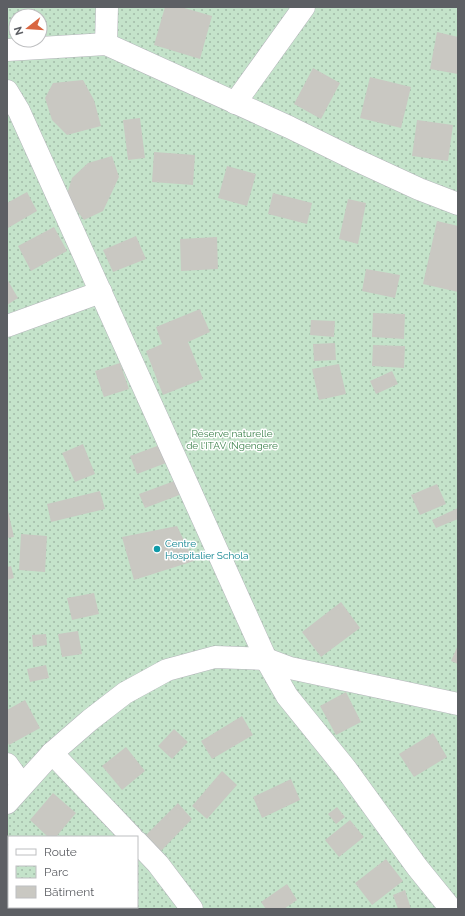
<svg xmlns="http://www.w3.org/2000/svg" width="465" height="916" font-family="Raleway,sans-serif">
  <defs>
    <pattern id="park-dots" width="8" height="8" patternUnits="userSpaceOnUse"><rect width="8" height="8" fill="#c4e3ca"/><path d="M2 2h.1M6 6h.1" fill="none" stroke="#a2bba8" stroke-width="1.8" stroke-linecap="round"/></pattern>
  </defs>
  <rect width="100%" height="100%" fill="#eeede5"/>
  <!-- park -->
  <path fill="url(#park-dots)" fill-rule="evenodd" d="M7 7H458V909H7ZM16 16H40V40H16ZM9 837H137V907H9Z"/>
  <!-- building -->
  <g fill="#c9c8c2">
    <path d="M165 7H181L212 16 200 59 154 45Z"/>
    <path d="M437 32 458 37V74L430 69Z"/>
    <path d="M313 68 340 83 321 119 294 104Z"/>
    <path d="M370 77 411 87 401 128 360 118Z"/>
    <path d="M83 80 94 100 101 126 67 135 52 120 45 98 53 83Z"/>
    <path d="M140 118 145 158 128 160 123 120Z"/>
    <path d="M417 120 453 125 448 161 412 156Z"/>
    <path d="M154 152 195 155 193 185 152 182Z"/>
    <path d="M112 156 119 177 103 211 84 220 66 197 72 178 88 163Z"/>
    <path d="M227 166 256 174 247 206 218 198Z"/>
    <path d="M27 192 37 211 8 228 7 203Z"/>
    <path d="M273 193 312 203 307 224 268 214Z"/>
    <path d="M348 199 366 203 358 244 339 239Z"/>
    <path d="M437 221 458 226V292L423 284Z"/>
    <path d="M54 227 67 251 31 271 18 246Z"/>
    <path d="M136 236 146 259 113 272 103 250Z"/>
    <path d="M217 237 218 269 181 271 180 239Z"/>
    <path d="M366 269 400 275 395 298 362 291Z"/>
    <path d="M7 279 18 298 7 305Z"/>
    <path d="M200 309 210 332 188 342 203 379 163 395 146 351 162 344 156 327Z"/>
    <path d="M373 313 405 314 404 339 372 337Z"/>
    <path d="M311 320 335 321 334 337 310 335Z"/>
    <path d="M335 343 336 360 314 361 313 344Z"/>
    <path d="M373 345 405 346 404 368 372 366Z"/>
    <path d="M120 363 129 389 104 397 95 371Z"/>
    <path d="M339 364 346 394 319 400 312 369Z"/>
    <path d="M392 371 398 384 376 394 370 381Z"/>
    <path d="M83 444 95 474 75 482 62 453Z"/>
    <path d="M160 445 166 463 137 474 130 456Z"/>
    <path d="M177 480 182 494 145 508 139 494Z"/>
    <path d="M437 484 446 504 420 515 411 495Z"/>
    <path d="M100 491 105 509 51 522 47 504Z"/>
    <path d="M458 508V519L436 528 432 520Z"/>
    <path d="M8 511 14 537 7 538V512Z"/>
    <path d="M177 526 194 561 134 580 122 537Z"/>
    <path d="M21 534 47 536 45 572 19 570Z"/>
    <path d="M11 566 14 578 7 580V567Z"/>
    <path d="M94 593 99 614 72 620 67 598Z"/>
    <path d="M341 602 360 628 321 657 302 632Z"/>
    <path d="M78 631 82 654 62 657 58 634Z"/>
    <path d="M46 634 47 645 33 647 32 635Z"/>
    <path d="M458 645V664L451 661Z"/>
    <path d="M46 665 49 678 30 682 27 669Z"/>
    <path d="M346 692 361 722 336 735 320 706Z"/>
    <path d="M25 700 40 728 9 745 7 741V710Z"/>
    <path d="M242 716 253 735 212 759 201 741Z"/>
    <path d="M174 729 188 742 172 759 158 746Z"/>
    <path d="M433 733 447 757 414 777 399 754Z"/>
    <path d="M126 747 145 771 122 790 102 766Z"/>
    <path d="M222 771 237 785 207 819 192 806Z"/>
    <path d="M291 779 300 800 262 818 253 797Z"/>
    <path d="M53 793 76 813 56 837H48L30 820Z"/>
    <path d="M178 803 192 819 161 851 146 835Z"/>
    <path d="M337 807 345 817 336 824 328 814Z"/>
    <path d="M350 820 364 837 339 857 325 840Z"/>
    <path d="M386 859 403 881 372 905 355 883Z"/>
    <path d="M287 884 297 900 284 909H266L261 902Z"/>
    <path d="M405 890 411 909H398L393 895Z"/>
  </g>
  <g fill="none" stroke-linecap="round" stroke-linejoin="round">
    <!-- street casing -->
    <g stroke="#b5b6bb" stroke-width="23">
      <g id="street">
        <path d="M106 44 107 7"/>
        <path d="M7 50 106 44 289 127 354 159 419 189 458 204"/>
        <path d="M7 91 19 111 266 659 287 696 346 769 417 867 451 909"/>
        <path d="M235 103 304 7"/>
        <path d="M7 326 101 292"/>
        <path d="M52 753 132 837"/>
        <path d="M7 764 22 785"/>
        <path d="M7 803 52 753 90 720 125 693 167 670 215 657 266 659 290 668 458 704"/>
        <path d="M137 842 158 864 192 909"/>
      </g>
    </g>
    <!-- street -->
    <use href="#street" stroke="#fff" stroke-width="22"/>
  </g>
  <!-- markers -->
  <circle fill="#0f9aa8" stroke="#fff" stroke-width="1.5" cx="157" cy="549" r="4"/>
  <g text-anchor="middle" stroke-width="3" stroke-linejoin="round" paint-order="stroke">
    <!-- park labels -->
    <g font-size="10" fill="#3e824d" stroke="#fff">
      <text x="232" y="437">Réserve naturelle<tspan x="232" dy="12">de l'ITAV (Ngengere</tspan></text>
    </g>
    <!-- culture labels -->
    <g font-size="10" fill="#0d838f" stroke="#fff" text-anchor="start">
      <text x="165" y="547">Centre<tspan x="165" dy="12">Hospitalier Schola</tspan></text>
    </g>
  </g>
  <!-- border -->
  <rect width="465" height="916" fill="none" stroke="#5d5f64" stroke-width="16"/>
  <!-- legend -->
  <rect x="8" y="836" width="130" height="72" fill="#ffffff" stroke="#bebfc1"/>
  <rect x="16" y="849" width="20" height="6" fill="#ffffff" stroke="#bebfc1"/>
  <text x="44" y="856" font-size="12" fill="#5d5f64">Route</text>
  <rect x="16" y="866" width="20" height="12" fill="url(#park-dots)" stroke="#bebfc1"/>
  <text x="44" y="876" font-size="12" fill="#5d5f64">Parc</text>
  <rect x="16" y="886" width="20" height="12" fill="#c9c8c2" stroke="#bebfc1"/>
  <text x="44" y="896" font-size="12" fill="#5d5f64">Bâtiment</text>
  <!-- north arrow -->
  <g transform="translate(28 28) rotate(253)"><circle r="19" fill="#ffffff" stroke="#bebfc1"/>
  <path d="M0-3L7 15L0 10L-7 15Z" fill="#d96641"/>
  <text y="-6" font-size="11" font-weight="bold" text-anchor="middle" fill="#5d5f64">N</text>
  </g>
</svg>
